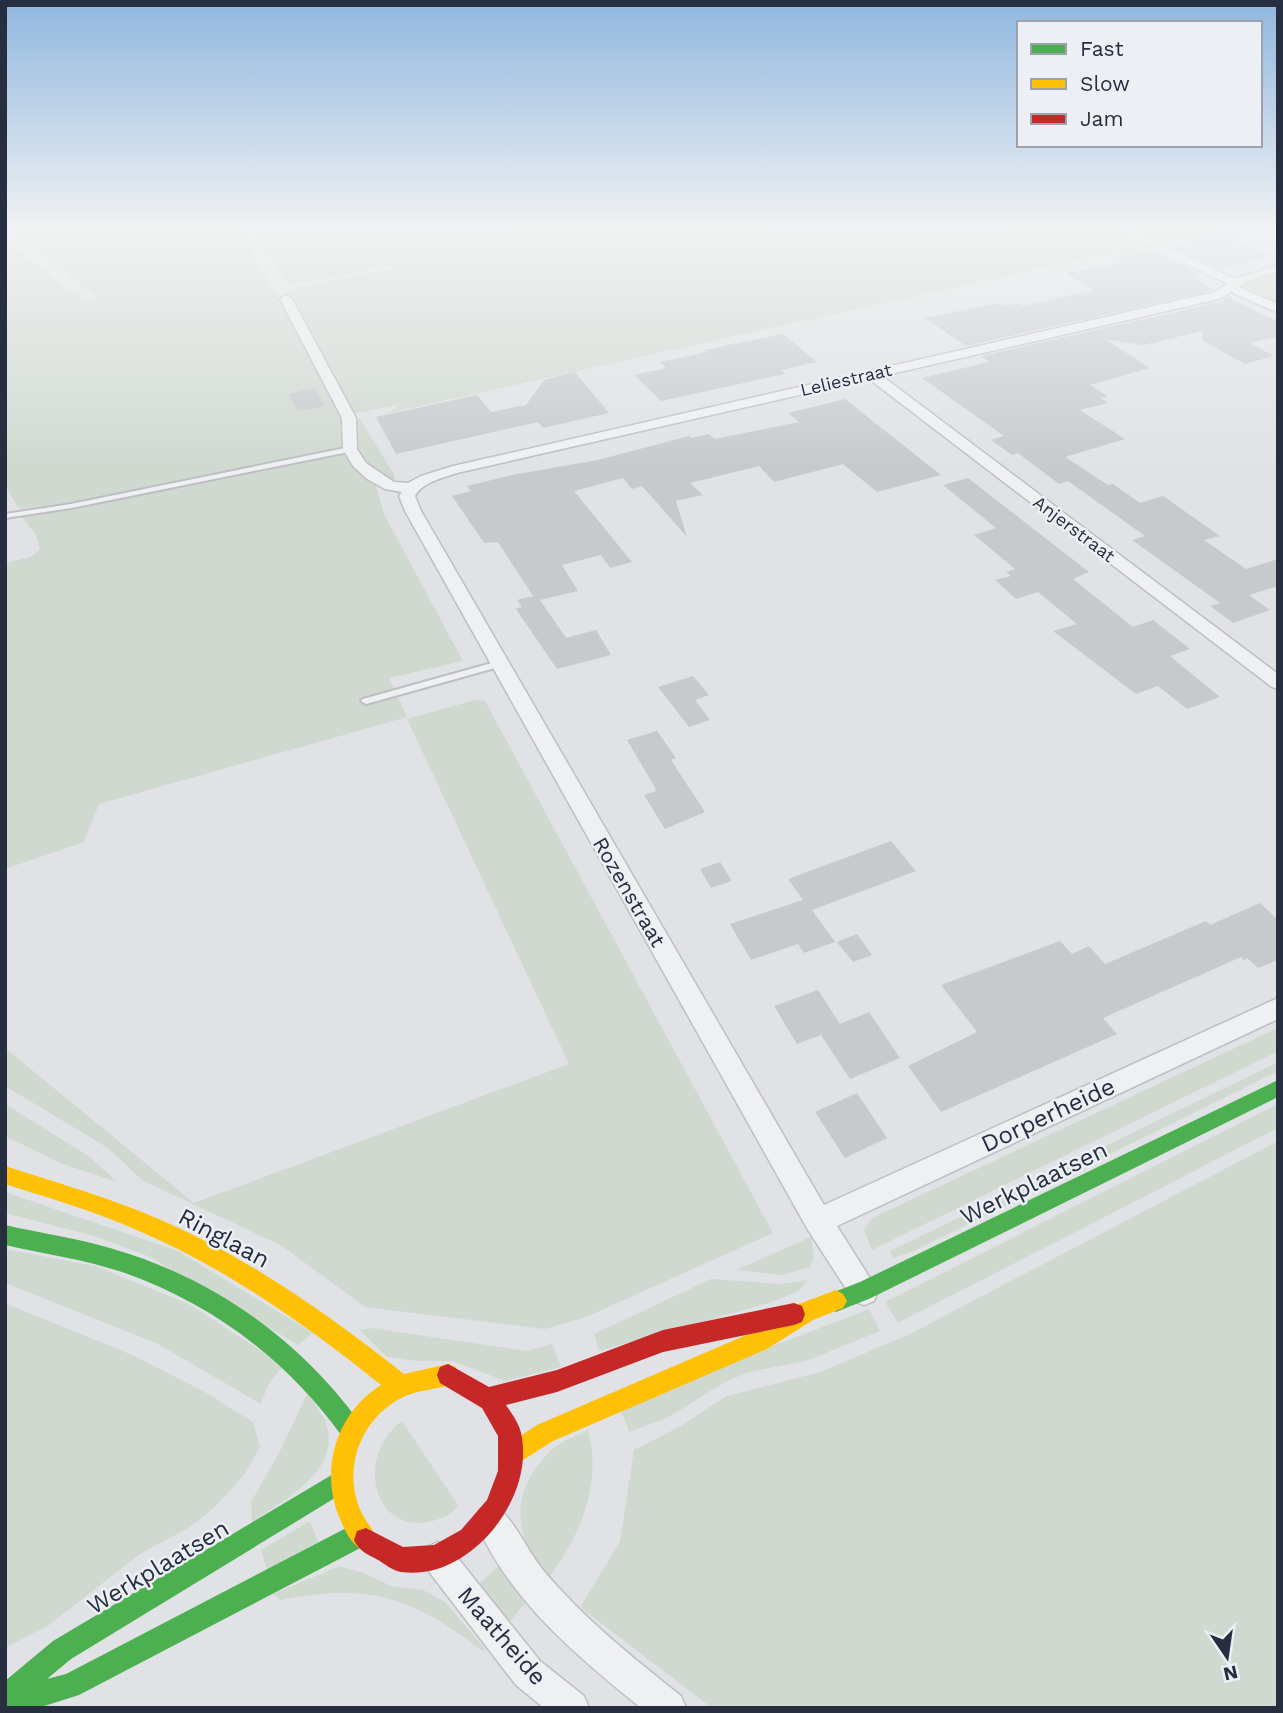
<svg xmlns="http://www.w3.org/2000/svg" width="1283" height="1713" font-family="'Work Sans',sans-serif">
  <rect width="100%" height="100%" fill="#e0e2e5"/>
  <!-- green -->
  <g fill="#d0d9d0">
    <path d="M10 228 240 229 345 420 346 448C298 453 251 468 204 478 143 492 81 501 19 509L5 485V240L83 301 97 298Z"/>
    <path d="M252 228 1138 229 1216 228 1165 240 1143 230 1165 242 1117 256 1115 248 1112 252 389 413 401 404 352 414 287 290 394 268V265L288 285Z"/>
    <path d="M1278 275V304L1243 284Z"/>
    <path d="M360 419 395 476 394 479 390 480C356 462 357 458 353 421Z"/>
    <path d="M331 453 348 456 375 483 384 514 463 661 389 678 407 717 99 804 84 842 5 869V563L31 557 40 549 36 535 22 517 182 488 293 465Z"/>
    <path d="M475 700 485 701 773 1233 586 1317 545 1329 365 1307 282 1246 142 1180 108 1148 5 1086V1048L194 1203 569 1064 407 719Z"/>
    <path d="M1278 1028V1051L872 1250 864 1230 872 1218Z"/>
    <path d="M1278 1062V1071L912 1252 893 1258 890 1251Z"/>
    <path d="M5 1104 90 1157 117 1182 60 1163 5 1136Z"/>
    <path d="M1278 1104V1128L898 1323 885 1302Z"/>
    <path d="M1278 1141V1708H712L580 1607 620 1542 634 1450 679 1427 727 1396 820 1372 908 1335Z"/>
    <path d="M5 1192 178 1251 313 1333 298 1345 150 1257 94 1236 5 1213Z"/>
    <path d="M811 1237 814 1257 810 1267 782 1275 736 1270Z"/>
    <path d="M5 1249 95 1266 189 1304 283 1365 268 1385 261 1404 156 1343 5 1283Z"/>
    <path d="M711 1279 780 1284 808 1280 798 1291 772 1302 599 1351 594 1334Z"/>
    <path d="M5 1303 132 1355 203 1391 253 1422 260 1447 244 1475 214 1508 190 1527 140 1554 49 1625 5 1648Z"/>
    <path d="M869 1309 880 1331 806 1361 749 1372 725 1382 667 1418 629 1432 621 1410 698 1375Z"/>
    <path d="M371 1328 527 1351 552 1344 561 1367 505 1381 453 1361H417L387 1357 360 1330Z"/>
    <path d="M308 1392C314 1403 326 1418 328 1431 336 1475 281 1501 252 1523L251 1502 280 1451Z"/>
    <path d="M402 1421 458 1505C452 1514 446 1517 436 1520 374 1539 353 1458 402 1421Z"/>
    <path d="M588 1430C603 1487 579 1538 545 1583 515 1534 507 1490 554 1448 563 1440 577 1436 588 1430Z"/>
    <path d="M310 1521 318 1542 267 1570 261 1550Z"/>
    <path d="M340 1566 364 1573 391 1586 423 1590 445 1602 487 1651 481 1650C411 1596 369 1583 280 1600L273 1594Z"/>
    <path d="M499 1566 525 1603 506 1626 477 1586Z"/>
  </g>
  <!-- building -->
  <g fill="#c7cacd">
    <path d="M1218 232 1271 255 1219 269 1170 246Z"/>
    <path d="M1151 250 1200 274 1192 276 1214 290 966 346 925 318 999 303 1004 306 1018 303 1024 306 1092 290 1066 273 1125 263 1115 258Z"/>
    <path d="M1228 297 1278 322V336L1250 343 1274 356 1245 364 1202 340 1203 331 1143 345 1105 339 1150 368 1090 385 1108 396 1101 398 1108 403 1080 410 1125 439 1065 457 1108 485 1113 484 1140 503 1163 496 1220 536 1204 540 1246 569 1278 559V586L1249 595 1270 610 1233 623 1210 606 1220 603 1132 540 1145 536 1068 481 1059 484 1018 453 1012 455 991 440 1004 436 922 378 989 362 981 356 1220 302Z"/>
    <path d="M783 334 817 362 781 370 785 374 661 401 634 375 666 368 660 362 707 352 704 350Z"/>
    <path d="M575 372 609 413 543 428 538 422 396 454 376 417 477 395 491 412 526 405 544 380Z"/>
    <path d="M315 388 325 406 297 411 288 394Z"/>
    <path d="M845 399 941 475 877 492 843 464 774 482 759 466 690 483 703 495 676 501 687 537 642 486 632 489 623 478 574 491 632 562 610 568 601 555 562 565 578 591 540 600 566 638 596 630 611 655 557 669 516 609 522 607 517 600 533 596 498 542 484 543 452 496 471 491 467 486 512 475 598 460 689 436 691 438 709 434 715 439 799 422 788 413Z"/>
    <path d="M968 478 1089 572 1073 579 1133 627 1153 620 1190 649 1170 656 1220 697 1187 709 1158 686 1136 694 1053 631 1077 624 1038 592 1016 599 995 580 1011 576 1006 572 1015 569 974 535 996 528 943 485Z"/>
    <path d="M693 676 709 695 695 700 710 720 689 727 658 687Z"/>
    <path d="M657 731 676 758 671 760 705 812 665 829 644 795 657 791 627 740Z"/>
    <path d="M891 841 916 871 812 910 835 942 804 953 798 944 751 960 730 924 803 900 788 879Z"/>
    <path d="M720 862 732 881 711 888 700 869Z"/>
    <path d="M1260 903 1278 920V960L1258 968 1247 958 1244 960 1241 957 1103 1018 1117 1034 941 1112 908 1066 977 1032 941 985 1060 941 1072 954 1089 946 1105 964 1206 921 1210 925Z"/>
    <path d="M857 934 872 955 853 962 837 942Z"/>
    <path d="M818 990 840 1024 869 1012 900 1058 850 1079 821 1035 797 1044 774 1006Z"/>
    <path d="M857 1093 887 1138 845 1158 815 1112Z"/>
  </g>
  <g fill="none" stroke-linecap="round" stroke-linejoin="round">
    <!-- lane casing -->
    <g stroke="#bdbfc3" stroke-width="4">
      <g id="lane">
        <path d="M350 447 354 449 353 451 71 508 5 518V514L71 504Z"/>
        <path d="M499 661 502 662V666L366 704 361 701 363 699Z"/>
      </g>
    </g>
    <!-- street casing -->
    <g stroke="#bdbfc3" stroke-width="3">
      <g id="street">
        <path d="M1111 228H1124L1235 279 1278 265V272L1247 281 1239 287 1278 304V313L1231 292 1219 299 882 376 1278 674V689L1272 687 869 379 457 473C443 478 422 482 415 496L421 511 824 1205 1278 998V1019L837 1226 878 1291 874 1301 864 1305 854 1301 808 1230 405 511 399 496 402 492 385 489 367 479 353 466 343 449 342 418 280 299 286 295 292 299 356 418 357 449 366 463 394 482 408 483 421 476 453 466 1215 292 1228 284Z"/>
        <path d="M491 1504C512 1513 527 1551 543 1570 583 1618 632 1657 681 1696L686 1708H641C576 1655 508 1599 475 1520L480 1509Z"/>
        <path d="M438 1542 449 1547 540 1661 584 1696 589 1708H544L516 1685 427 1569 422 1558 427 1547Z"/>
      </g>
    </g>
    <!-- lane -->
    <use href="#lane" fill="#eff0f2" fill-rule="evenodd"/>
    <!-- street -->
    <use href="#street" fill="#eff0f2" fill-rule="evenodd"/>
    <!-- fast -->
    <g fill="#4caf50" fill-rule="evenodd">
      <path d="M1278 1080V1097L871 1298 836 1312 829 1308 825 1301 829 1294 860 1282Z"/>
      <path d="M5 1225C40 1233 76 1238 110 1248 212 1277 298 1338 360 1423L363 1431 360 1439 352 1442 344 1439C289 1362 215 1305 125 1273 87 1260 45 1254 5 1245Z"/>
      <path d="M340 1470 348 1474 352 1482 348 1490 71 1659 47 1679 66 1674 350 1526 359 1523 368 1526 371 1535 368 1544 79 1695 38 1708H5V1681L53 1641Z"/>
    </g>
    <!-- slow -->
    <g fill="#ffc107" fill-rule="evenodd">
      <path d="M5 1166C58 1183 111 1198 161 1220 250 1259 328 1314 404 1374L448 1364 456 1367 459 1375 456 1383C441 1389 424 1389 408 1395 365 1412 342 1463 359 1507 363 1519 373 1528 378 1540L375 1549 366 1552C352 1546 346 1533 340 1519 319 1471 336 1413 381 1385 304 1323 223 1266 132 1228 91 1210 48 1198 5 1184Z"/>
      <path d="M836 1290 843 1294 847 1301 843 1308 813 1320 767 1349 553 1441 512 1467 504 1463 500 1455 504 1447 537 1425 751 1333 799 1304Z"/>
    </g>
    <!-- jam -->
    <path fill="#c62828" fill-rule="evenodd" d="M794 1303 802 1306 805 1314 802 1322 794 1325 663 1352 557 1392 506 1405C511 1413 519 1423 521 1433 536 1497 470 1582 401 1572 393 1571 385 1564 378 1560 367 1554 359 1551 354 1540L357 1531 366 1528 403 1547 434 1545 461 1530 487 1500 498 1471V1436L482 1408 440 1383 437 1375 440 1367 448 1364 489 1387 557 1370 663 1330Z"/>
  </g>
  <!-- sky -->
  <linearGradient id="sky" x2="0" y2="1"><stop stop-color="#90b7df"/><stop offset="0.49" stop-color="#f1f2f3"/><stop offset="1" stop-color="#f1f2f3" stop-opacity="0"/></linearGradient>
  <rect width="1283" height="468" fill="url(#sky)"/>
  <g text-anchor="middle" stroke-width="5" stroke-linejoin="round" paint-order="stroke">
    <!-- far-street labels -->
    <g font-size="18" fill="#262e3f" stroke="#ecf0f5">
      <text transform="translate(846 380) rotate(-13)" y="6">Leliestraat</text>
      <text transform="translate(1074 529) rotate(37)" y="6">Anjerstraat</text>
    </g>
    <!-- street labels -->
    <g font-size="21" fill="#262e3f" stroke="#ecf0f5">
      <text transform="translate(629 892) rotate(60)" y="7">Rozenstraat</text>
    </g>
    <!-- near-street labels -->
    <g font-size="24" fill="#262e3f" stroke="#ecf0f5">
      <text transform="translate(1048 1115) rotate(-25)" y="8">Dorperheide</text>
      <text transform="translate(1034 1183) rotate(-26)" y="8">Werkplaatsen</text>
      <text transform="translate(224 1238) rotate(28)" y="8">Ringlaan</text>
      <text transform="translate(158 1567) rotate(-31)" y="8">Werkplaatsen</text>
      <text transform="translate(502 1636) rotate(49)" y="8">Maatheide</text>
    </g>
  </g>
  <!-- border -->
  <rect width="1283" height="1713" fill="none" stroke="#262e3f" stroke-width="14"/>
  <!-- legend -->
  <rect x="1017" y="21" width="245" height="126" fill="#ecf0f5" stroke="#9da2ac" stroke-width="2"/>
  <rect x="1031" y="44" width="35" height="10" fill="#4caf50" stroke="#9da2ac" stroke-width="2"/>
  <text x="1080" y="56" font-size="21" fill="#262e3f">Fast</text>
  <rect x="1031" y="79" width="35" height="10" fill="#ffc107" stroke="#9da2ac" stroke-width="2"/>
  <text x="1080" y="91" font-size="21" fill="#262e3f">Slow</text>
  <rect x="1031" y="114" width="35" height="10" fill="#c62828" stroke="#9da2ac" stroke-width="2"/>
  <text x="1080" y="126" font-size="21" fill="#262e3f">Jam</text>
  <!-- north arrow -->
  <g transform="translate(1227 1657) rotate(167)" stroke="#ecf0f5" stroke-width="5" paint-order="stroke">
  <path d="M0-5L12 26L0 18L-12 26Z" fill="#262e3f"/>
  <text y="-10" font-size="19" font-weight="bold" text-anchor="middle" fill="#262e3f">N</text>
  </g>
</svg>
